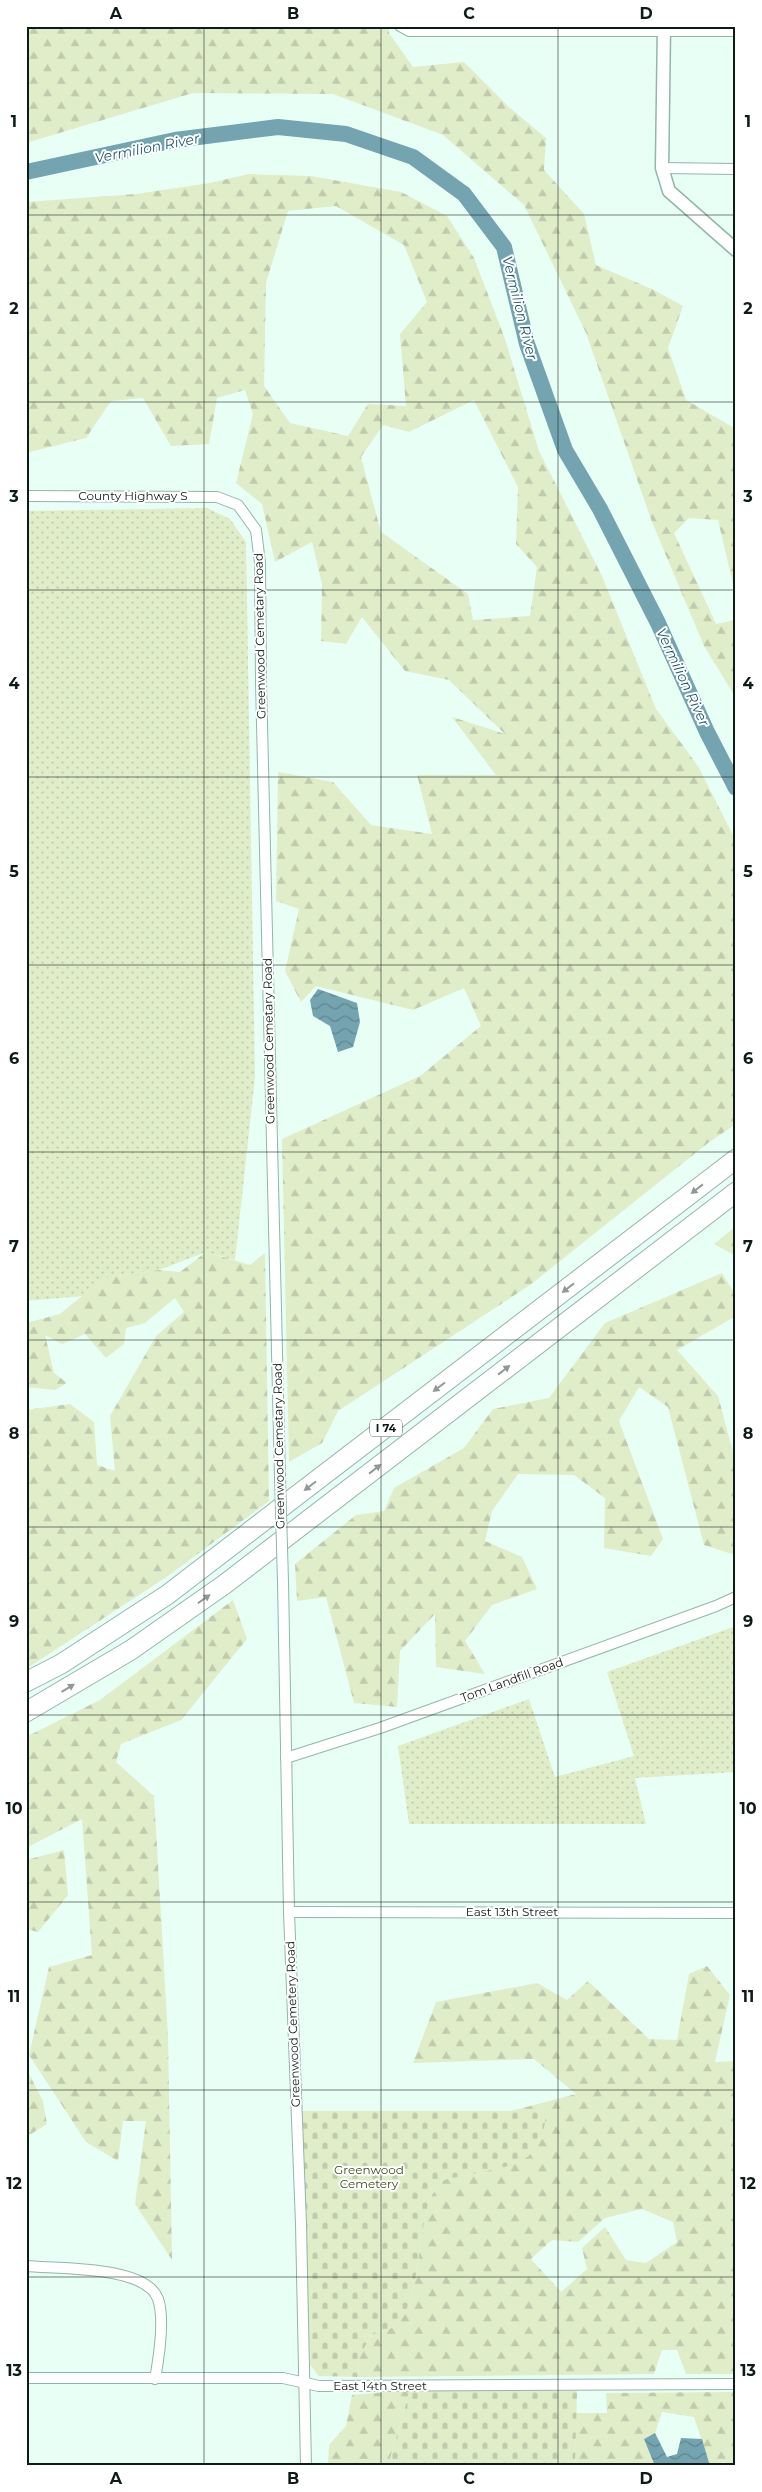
<svg xmlns="http://www.w3.org/2000/svg" width="762" height="2492" font-family="Montserrat,sans-serif">
  <defs>
    <pattern id="grass-dots" width="8" height="8" patternUnits="userSpaceOnUse" patternTransform="scale(1.25)"><rect width="8" height="8" fill="#e0edc9"/><path d="M2 2h.1M6 6h.1" fill="none" stroke="#bfcbac" stroke-width="1.8" stroke-linecap="round"/></pattern>
    <pattern id="forest-firs" width="22" height="20" patternUnits="userSpaceOnUse" patternTransform="scale(1.25)"><rect width="22" height="20" fill="#e0edc9"/><path d="M5 1l3.5 6h-7zM16 11l3.5 6h-7z" fill="#bfcbac"/></pattern>
    <pattern id="cemetery-stones" width="16" height="16" patternUnits="userSpaceOnUse" patternTransform="scale(1.25)"><rect width="16" height="16" fill="#e0edc9"/><path d="M2 7V4a2 2 0 0 1 4 0v3zM10 15v-3a2 2 0 0 1 4 0v3z" fill="#bfcbac"/></pattern>
    <pattern id="water-waves" width="16" height="10" patternUnits="userSpaceOnUse" patternTransform="scale(1.25)"><rect width="16" height="10" fill="#75a4b1"/><path d="M0 5q4-4 8 0t8 0" fill="none" stroke="#5e858f"/></pattern>
  </defs>
  <rect width="100%" height="100%" fill="#e8fff6"/>
  <!-- grass -->
  <g fill="url(#grass-dots)">
    <path d="M207 508 230 519 246 542 255 1077 235 1260 206 1252 159 1270 104 1278 83 1296 26 1301V511Z"/>
    <path d="M736 1626V1772L635 1778 646 1824H409L398 1746 529 1699 555 1777 634 1756 607 1672Z"/>
  </g>
  <!-- forest -->
  <g fill="url(#forest-firs)" fill-rule="evenodd">
    <path d="M26 26H388L389 33 413 67 464 62 510 108 546 138 544 170 584 214 596 265 654 290 683 306 668 348 686 400 736 429V597L718 520 689 518 674 533 716 624 736 620V698L704 646 652 522 586 333 524 205 443 135 333 94 193 93 26 143Z"/>
    <path d="M249 174 311 176 401 192 447 216 474 258 505 339 539 451 602 576 656 709 698 766 736 841V1124L708 1143 530 1285 338 1411 322 1443 289 1462 282 1139 420 1076 481 1026 464 988 413 1010 316 986 301 1002 285 971 299 909 276 901 278 772 333 782 371 825 432 834 417 775H496L452 717 505 734 449 680 405 671 362 617 346 644 321 641 322 584 312 542 275 562 262 504 236 483 253 414 245 390 217 398 209 444 171 446 143 398 111 401 86 438 26 453V202L136 194 210 183ZM336 206 404 245 427 302 400 334 406 406 368 404 348 436 290 423 264 386 266 283 288 211ZM474 400 518 487 516 544 537 567 530 616 473 620 468 594 381 532 361 457 383 425 409 432Z"/>
    <path d="M736 1226V1256L714 1244Z"/>
    <path d="M206 1252 250 1265 265 1253 269 1501 168 1576 26 1669V1480L30 1455H26V1410L70 1404 94 1422 97 1465 115 1471 110 1416 156 1336 184 1312 175 1298 145 1323 126 1328 124 1344 106 1358 85 1334 62 1344 45 1335 54 1373 67 1383 55 1390 26 1387V1323L60 1314 104 1278 159 1270 180 1272Z"/>
    <path d="M722 1273 736 1296V1316L677 1350 718 1396 736 1463 735 1555 704 1545 668 1407 639 1387 619 1421 663 1539 651 1556 604 1548 605 1498 574 1475 518 1474 492 1511 485 1541 522 1557 537 1589 492 1605 465 1641 485 1674 436 1667 435 1614 400 1651 397 1707 354 1703 326 1597 297 1601 295 1564 356 1515 384 1511 394 1488 464 1448 493 1409 549 1398 605 1323Z"/>
    <path d="M233 1600 247 1639 181 1720 121 1744 116 1762 154 1796 168 2036 172 2260 135 2204 146 2121H123L118 2161 86 2142 29 2055 49 1967 92 1955 82 1819 26 1848V1737L100 1700Z"/>
    <path d="M64 1850 68 1895 38 1932 26 1929V1860Z"/>
    <path d="M707 1966 730 1995 715 2062 736 2061V2374H686L677 2350H662L654 2374 359 2377 358 2360 371 2335C378 2332 391 2330 396 2325 421 2304 417 2225 432 2195 435 2190 440 2185 443 2180L488 2169 511 2111 576 2094 534 2059 413 2063 436 2002 537 1983 567 2000 588 1981 649 2039 677 2040 689 1974ZM642 2209 673 2222 677 2242 646 2263 626 2260 605 2227 582 2248 587 2269 561 2292 531 2259 552 2240 578 2242 605 2218Z"/>
    <path d="M26 2068 43 2101 47 2124 26 2137Z"/>
    <path d="M410 2390 388 2466H328L329 2445 346 2426 352 2395Z"/>
    <path d="M736 2392V2466L722 2462 720 2466H710L694 2417 662 2412 655 2433 644 2439 655 2466H575L576 2413H607L606 2393Z"/>
  </g>
  <!-- cemetery -->
  <g fill="url(#cemetery-stones)">
    <path d="M300 2111H545C547 2129 539 2150 522 2161 513 2167 458 2176 443 2180 440 2185 435 2190 432 2195 417 2225 421 2305 396 2325 391 2330 378 2332 371 2335L358 2360 359 2377 319 2376 310 2365Z"/>
    <path d="M410 2390 577 2391 575 2466H388Z"/>
  </g>
  <!-- water -->
  <g fill="url(#water-waves)">
    <path d="M318 989 357 1003 360 1022 353 1047 338 1052 330 1026 313 1016 310 1000Z"/>
    <path d="M655 2433 667 2457 677 2454 681 2438 702 2439 710 2466H655L644 2439Z"/>
  </g>
  <g fill="none" stroke-linecap="round" stroke-linejoin="round">
    <!-- river -->
    <path stroke="#75a4b1" stroke-width="16" d="M26 172 175 140 278 127 346 134 413 157 464 194 504 247 527 344 565 450 600 509 658 623 707 732 736 788"/>
    <!-- minor casing -->
    <g stroke="#92b6a9" stroke-width="12">
      <g id="minor">
        <path d="M400 26 409 31H736"/>
        <path d="M662 168 736 169"/>
        <path d="M26 496 217 497 238 505 256 530 260 563 261 682 280 1477"/>
        <path d="M283 1582 289 1912 301 2224 306 2466"/>
        <path d="M286 1758 380 1728 716 1606 736 1597"/>
        <path d="M289 1912 736 1913"/>
        <path d="M26 2266C56 2269 146 2265 158 2299 165 2319 159 2357 155 2379"/>
        <path d="M26 2378H283L319 2386 736 2384"/>
      </g>
    </g>
    <!-- tertiary casing -->
    <g stroke="#92b6a9" stroke-width="15">
      <path id="tertiary" d="M664 26 662 168 669 191 736 250"/>
    </g>
    <!-- motorway casing -->
    <g stroke="#92b6a9" stroke-width="21">
      <g id="motorway">
        <path d="M26 1682 61 1664 167 1595 736 1159"/>
        <path d="M26 1712 131 1650 225 1584 736 1192"/>
      </g>
    </g>
    <!-- minor -->
    <use href="#minor" stroke="#fff" stroke-width="10"/>
    <!-- tertiary -->
    <use href="#tertiary" stroke="#fff" stroke-width="12"/>
    <!-- motorway -->
    <use href="#motorway" stroke="#fff" stroke-width="19"/>
    <!-- minor-bridge casing -->
    <g stroke="#92b6a9" stroke-width="12" stroke-linecap="butt">
      <path id="minor-bridge" d="M280 1477 283 1582"/>
    </g>
    <!-- minor-bridge -->
    <use href="#minor-bridge" stroke="#fff" stroke-width="10"/>
  </g>
  <!-- one-way arrows -->
  <defs><path id="oneway-solid" d="M-6-.8H1V-3.2L6.5 0L1 3.2V.8H-6Z" transform="scale(1.25)"/></defs>
  <g fill="#939897">
    <use href="#oneway-solid" transform="translate(697 1189) rotate(142)"/>
    <use href="#oneway-solid" transform="translate(568 1288) rotate(142)"/>
    <use href="#oneway-solid" transform="translate(504 1370) rotate(-38)"/>
    <use href="#oneway-solid" transform="translate(439 1387) rotate(143)"/>
    <use href="#oneway-solid" transform="translate(375 1469) rotate(-38)"/>
    <use href="#oneway-solid" transform="translate(310 1486) rotate(143)"/>
    <use href="#oneway-solid" transform="translate(204 1599) rotate(-35)"/>
    <use href="#oneway-solid" transform="translate(68 1688) rotate(-31)"/>
  </g>
  <!-- grid -->
  <path fill="none" stroke="#0e1b17" stroke-width="1" stroke-opacity="0.55" d="M204 26V2466M381 26V2466M558 26V2466M26 215H736M26 402H736M26 590H736M26 777H736M26 965H736M26 1152H736M26 1340H736M26 1527H736M26 1715H736M26 1902H736M26 2090H736M26 2277H736"/>
  <g text-anchor="middle" stroke-width="4" stroke-linejoin="round" paint-order="stroke">
    <!-- shield labels -->
    <rect fill="#fff" stroke="#565f5d" stroke-width="1" x="370" y="1419.5" width="32" height="17" rx="4"/>
    <g font-size="11" font-weight="bold" fill="#0e1b17">
      <text x="386" y="1432">I 74</text>
    </g>
    <!-- street labels -->
    <g font-size="12" fill="#0e1b17" stroke="#fff">
      <text x="133" y="500">County Highway S</text>
      <text transform="translate(260 636) rotate(-91)" y="4">Greenwood Cemetary Road</text>
      <text transform="translate(269 1041) rotate(-91)" y="4">Greenwood Cemetary Road</text>
      <text transform="translate(279 1446) rotate(-91)" y="4">Greenwood Cemetary Road</text>
      <text transform="translate(512 1680) rotate(-20)" y="4">Tom Landfill Road</text>
      <text x="512" y="1916">East 13th Street</text>
      <text transform="translate(293 2024) rotate(-92)" y="4">Greenwood Cemetery Road</text>
      <text x="380" y="2390">East 14th Street</text>
    </g>
    <!-- park labels -->
    <g font-size="12" fill="#405118" stroke="#fff">
      <text x="369" y="2174">Greenwood<tspan x="369" dy="14">Cemetery</tspan></text>
    </g>
    <!-- water labels -->
    <g font-size="14" font-style="italic" fill="#1e5c6b" stroke="#fff">
      <text transform="translate(147 148) rotate(-11)" y="5">Vermilion River</text>
      <text transform="translate(520 308) rotate(76)" y="5">Vermilion River</text>
      <text transform="translate(683 677) rotate(65)" y="5">Vermilion River</text>
    </g>
  </g>
  <!-- border -->
  <rect width="762" height="2492" fill="none" stroke="#ffffff" stroke-width="55"/>
  <rect x="28" y="28" width="706" height="2436" fill="none" stroke="#0e1b17" stroke-width="2"/>
  <g font-size="16" text-anchor="middle" font-weight="bold" fill="#0e1b17">
    <text x="116" y="19">A</text>
    <text x="293" y="19">B</text>
    <text x="469" y="19">C</text>
    <text x="646" y="19">D</text>
    <text x="14" y="127">1</text>
    <text x="748" y="127">1</text>
    <text x="14" y="314">2</text>
    <text x="748" y="314">2</text>
    <text x="14" y="502">3</text>
    <text x="748" y="502">3</text>
    <text x="14" y="689">4</text>
    <text x="748" y="689">4</text>
    <text x="14" y="877">5</text>
    <text x="748" y="877">5</text>
    <text x="14" y="1064">6</text>
    <text x="748" y="1064">6</text>
    <text x="14" y="1252">7</text>
    <text x="748" y="1252">7</text>
    <text x="14" y="1439">8</text>
    <text x="748" y="1439">8</text>
    <text x="14" y="1627">9</text>
    <text x="748" y="1627">9</text>
    <text x="14" y="1814">10</text>
    <text x="748" y="1814">10</text>
    <text x="14" y="2002">11</text>
    <text x="748" y="2002">11</text>
    <text x="14" y="2189">12</text>
    <text x="748" y="2189">12</text>
    <text x="14" y="2376">13</text>
    <text x="748" y="2376">13</text>
    <text x="116" y="2484">A</text>
    <text x="293" y="2484">B</text>
    <text x="469" y="2484">C</text>
    <text x="646" y="2484">D</text>
  </g>
</svg>
